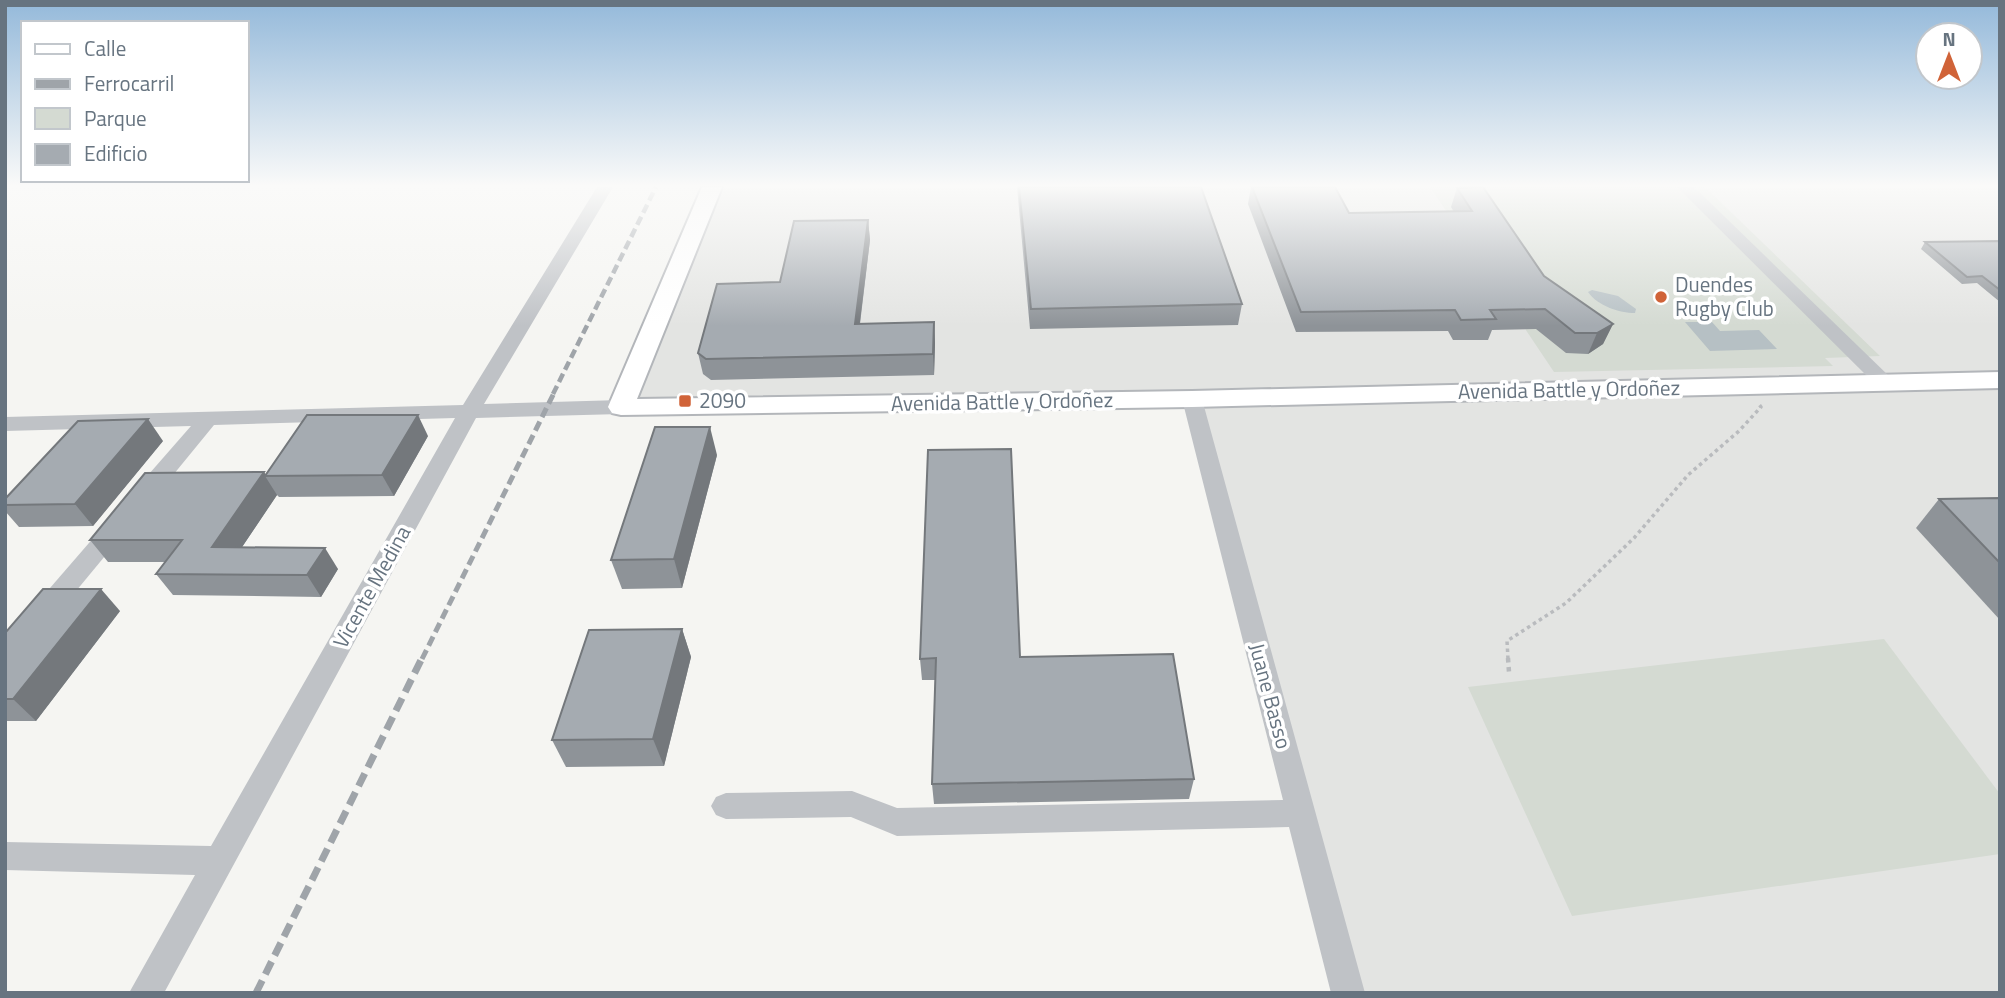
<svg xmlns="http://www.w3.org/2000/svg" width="2005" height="998" font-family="'Titillium Web',sans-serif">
  <rect width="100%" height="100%" fill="#f5f5f2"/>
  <!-- built -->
  <path fill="#e3e4e2" d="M712 187H2000V993H1348L1192 399 621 407Z"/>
  <!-- green -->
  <g fill="#d4dad2">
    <path d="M1430 187H1705L1880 356 1825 358 1833 366 1554 372Z"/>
    <path d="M1884 639 2000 794V854L1572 916 1468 687Z"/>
  </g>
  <!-- water -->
  <g fill="#b6c0c4">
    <path d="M1592 290 1618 296 1636 309 1635 313C1619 313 1598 306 1588 292Z"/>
    <path d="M1685 322H1712L1720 331 1759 330 1777 349 1710 351Z"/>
  </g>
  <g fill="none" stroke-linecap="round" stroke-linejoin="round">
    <!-- major casing -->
    <g stroke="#b3b6ba" stroke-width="4">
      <path id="major" d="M702 187H722L637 399 1192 391 2000 372V388L1192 407 621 415 612 413 608 407Z"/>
    </g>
    <!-- path-far1 -->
    <path stroke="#b9bbbe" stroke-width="3.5" stroke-dasharray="3.5 3.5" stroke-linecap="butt" d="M1508 659 1507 641 1566 603 1634 538 1688 475 1739 431 1761 407 1758 403"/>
    <!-- path -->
    <path stroke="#b9bbbe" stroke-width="4.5" stroke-dasharray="4.5 4.5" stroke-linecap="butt" d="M1508 658 1509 672"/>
    <!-- minor -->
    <g fill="#bfc2c6" fill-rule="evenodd">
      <path d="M597 187H613L484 404 621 400 631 407 621 414 476 418 164 993H129L195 875 5 870V842L211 846 455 418 214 425 151 502H135L132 496 135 490 191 426 5 431V417L463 405Z"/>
      <path d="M1677 187H1694L1891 378 1894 382 1891 386H1877Z"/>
      <path d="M1192 393 1202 399 1365 993H1331L1289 827 897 836 851 817 726 819 716 815 711 806 716 797 726 793 852 791 897 808 1283 800 1182 399Z"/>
      <path d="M116 519 124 521 128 527 124 533 14 666 5 669V640L108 521Z"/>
    </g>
    <!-- major -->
    <use href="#major" fill="#fff" fill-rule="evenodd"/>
    <!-- rail-far2 -->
    <path stroke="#9fa4a9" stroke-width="4.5" stroke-dasharray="9 4.5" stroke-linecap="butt" d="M553 394 656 187"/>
    <!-- rail-far1 -->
    <path stroke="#9fa4a9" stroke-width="5" stroke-dasharray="10 5" stroke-linecap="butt" d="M422 659 554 393"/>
    <!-- rail -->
    <path stroke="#9fa4a9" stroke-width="7" stroke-dasharray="14 7" stroke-linecap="butt" d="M256 993 422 658"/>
  </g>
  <!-- wall -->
  <g fill="#8e9398">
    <path d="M1017 187H1201L1242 304 1238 325 1030 329Z"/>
    <path d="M1251 187H1335L1349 213 1454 212 1451 207 1457 188 1544 276 1613 324 1603 344 1588 354 1566 353 1536 329 1492 330 1488 340H1453L1448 331 1296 332 1248 204Z"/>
    <path d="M868 220 870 240 860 324 934 322 935 343 934 375 711 380 703 374 698 353 780 282Z"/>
    <path d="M2000 241V302L1977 283 1962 284 1921 249 1925 242Z"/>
    <path d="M428 436 394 496 279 497 277 495 242 547 338 569 321 597 173 595 156 574 165 562H108L90 540 266 475Z"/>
    <path d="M163 441 93 526 19 527 5 511V499Z"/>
    <path d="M717 455 682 588 622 589 611 560Z"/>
    <path d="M2000 498V620L1916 528 1939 499Z"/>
    <path d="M120 611 36 721H5V633Z"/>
    <path d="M682 629 691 657 664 766 566 767 552 740Z"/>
    <path d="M1020 657 1194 779 1189 799 934 804 932 784 935 680H922L920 659Z"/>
  </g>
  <!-- shaded-wall -->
  <g fill="#74787c">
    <path d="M868 220 870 240 857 345 855 324Z"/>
    <path d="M934 322 935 343 934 375 933 354Z"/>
    <path d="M1613 324 1603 344 1588 354 1597 333Z"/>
    <path d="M418 415 428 436 394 496 382 475Z"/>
    <path d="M148 419 163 441 93 526 75 504Z"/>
    <path d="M710 427 717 455 682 588 674 559Z"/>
    <path d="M264 472 267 476H265L277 495 228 568 212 547Z"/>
    <path d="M325 548 338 569 321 597 307 575Z"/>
    <path d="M101 589 120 611 36 721 13 699Z"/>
    <path d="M682 629 691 657 664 766 653 739Z"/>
  </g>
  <!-- building -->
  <g fill="#a5abb1" stroke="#74787c" stroke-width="2">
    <path d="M1019 187H1201L1242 304 1031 309Z"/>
    <path d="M1252 187H1335L1349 213 1472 211 1457 188 1483 187 1544 276 1613 324 1597 333H1575L1545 309 1490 310 1496 319 1461 320 1455 310 1301 312Z"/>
    <path d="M868 220 855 324 934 322 933 354 706 359 698 353 717 284 780 282 794 221Z"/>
    <path d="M2000 241V290L1982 276 1967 277 1925 242Z"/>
    <path d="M307 415H418L382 475 265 476Z"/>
    <path d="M148 419 75 504 5 505V499L78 421Z"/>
    <path d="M655 427H710L674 559 611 560Z"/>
    <path d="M1011 449 1020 657 1173 654 1194 779 932 784 936 658 920 659 928 450Z"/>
    <path d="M264 472 212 547 325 548 307 575 156 574 182 540H90L145 473Z"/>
    <path d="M2000 498V563L1939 499Z"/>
    <path d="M43 589H101L13 699H5V633Z"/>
    <path d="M682 629 653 739 552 740 589 630Z"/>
  </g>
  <!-- sky -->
  <linearGradient id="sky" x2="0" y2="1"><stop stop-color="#94b9da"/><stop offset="0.57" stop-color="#fafaf9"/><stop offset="1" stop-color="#fafaf9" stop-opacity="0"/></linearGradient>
  <rect width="2005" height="326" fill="url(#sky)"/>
  <!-- markers -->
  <g fill="#d06338" stroke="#fff" stroke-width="2.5">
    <circle cx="1661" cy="297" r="7"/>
    <rect x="678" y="394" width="14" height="14" rx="3.5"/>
  </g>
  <g text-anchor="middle" stroke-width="7" stroke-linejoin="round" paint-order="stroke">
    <!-- poi labels -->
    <g font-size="21" fill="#677480" stroke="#fff" text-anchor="start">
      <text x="1675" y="292">Duendes<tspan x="1675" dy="24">Rugby Club</tspan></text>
      <text x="699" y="408">2090</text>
    </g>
    <!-- street labels -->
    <g font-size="21" fill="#677480" stroke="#fff">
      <text transform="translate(1569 390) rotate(-1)" y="7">Avenida Battle y Ordoñez</text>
      <text transform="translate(1002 402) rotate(-1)" y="7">Avenida Battle y Ordoñez</text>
      <text transform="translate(372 587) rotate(-61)" y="7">Vicente Medina</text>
      <text transform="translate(1270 696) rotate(75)" y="7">Juane Basso</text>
    </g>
  </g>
  <!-- border -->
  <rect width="2005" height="998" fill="none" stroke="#677480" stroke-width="14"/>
  <!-- legend -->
  <rect x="21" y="21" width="228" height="161" fill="#ffffff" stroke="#c2c7cc" stroke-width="2"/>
  <rect x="35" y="44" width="35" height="10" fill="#ffffff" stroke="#c2c7cc" stroke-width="2"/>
  <text x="84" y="56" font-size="21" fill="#677480">Calle</text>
  <rect x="35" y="79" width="35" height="10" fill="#9fa4a9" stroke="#c2c7cc" stroke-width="2"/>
  <text x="84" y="91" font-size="21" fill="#677480">Ferrocarril</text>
  <rect x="35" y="108" width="35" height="21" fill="#d4dad2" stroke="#c2c7cc" stroke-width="2"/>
  <text x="84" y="126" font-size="21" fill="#677480">Parque</text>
  <rect x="35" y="144" width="35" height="21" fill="#a5abb1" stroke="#c2c7cc" stroke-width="2"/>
  <text x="84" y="161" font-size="21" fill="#677480">Edificio</text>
  <!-- north arrow -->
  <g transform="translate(1949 56)"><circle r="33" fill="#ffffff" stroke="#c2c7cc" stroke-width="2"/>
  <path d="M0-5L12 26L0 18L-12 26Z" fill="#d06338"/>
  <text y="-10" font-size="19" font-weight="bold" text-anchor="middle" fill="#677480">N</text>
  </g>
</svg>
